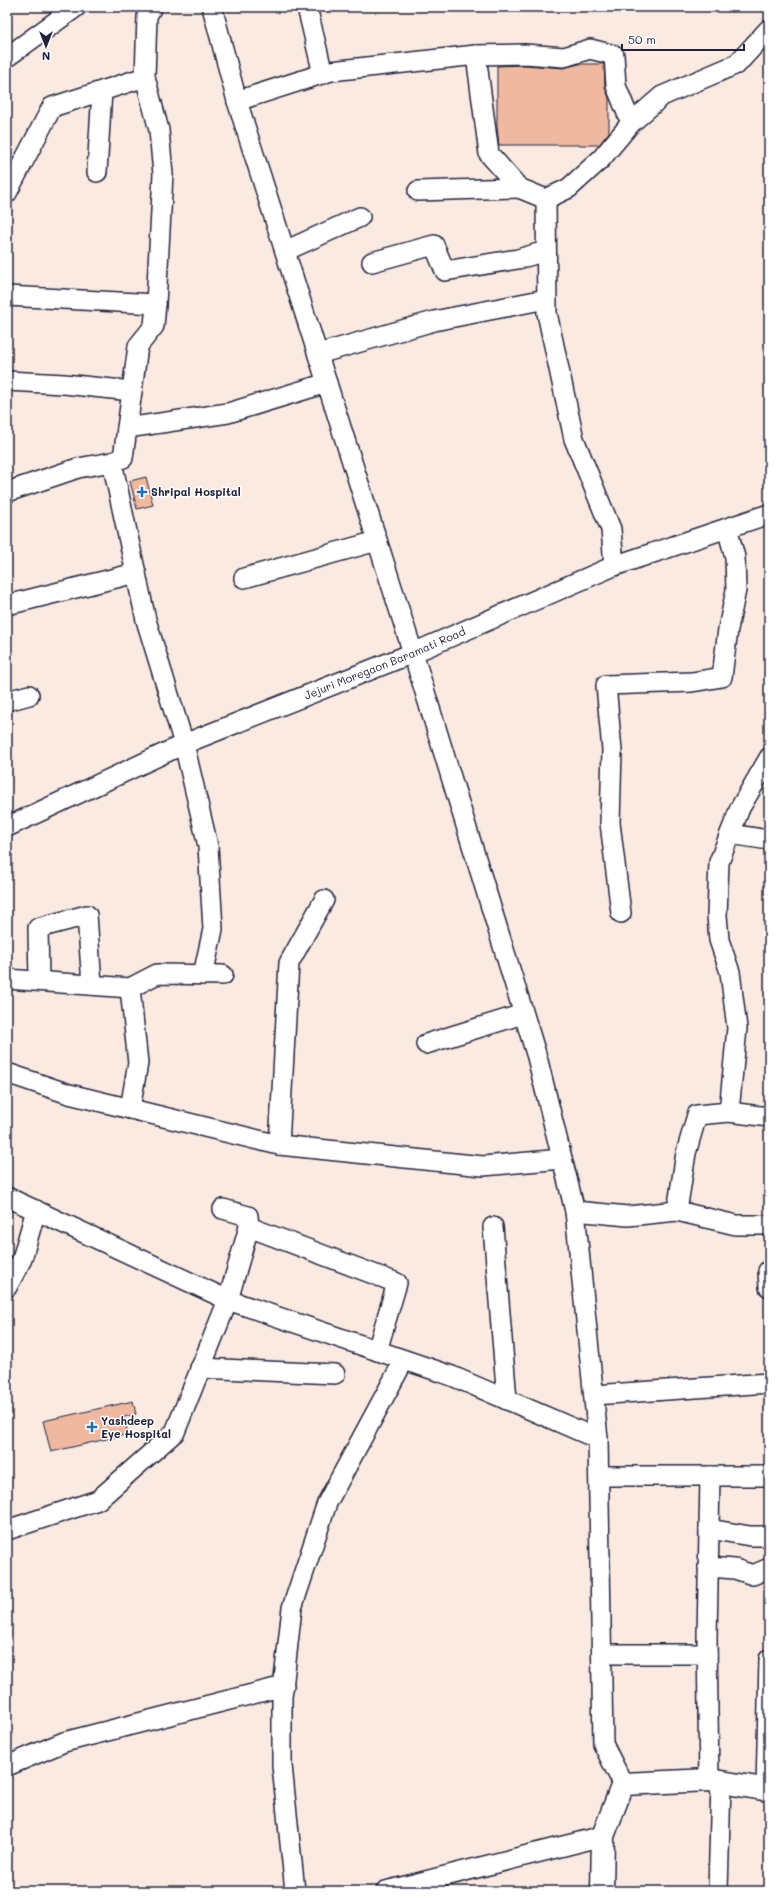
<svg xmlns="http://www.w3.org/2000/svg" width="776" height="1898" font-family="Mali,sans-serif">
  <rect width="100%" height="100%" fill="#faeae2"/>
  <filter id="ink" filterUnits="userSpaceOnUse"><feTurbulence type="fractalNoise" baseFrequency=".025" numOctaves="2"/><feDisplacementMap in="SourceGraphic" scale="8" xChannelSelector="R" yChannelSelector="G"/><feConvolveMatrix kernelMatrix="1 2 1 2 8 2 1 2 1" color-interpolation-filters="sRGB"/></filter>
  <g filter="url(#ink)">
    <!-- building -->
    <g fill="#eeb9a0" stroke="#22223b">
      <path d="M579 64H604L605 87 609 98V132L599 145H499L497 127V66L525 65 563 68Z"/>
      <path d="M146 477 153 505 137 509 130 481Z"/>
      <path d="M133 1401 136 1414 124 1417 128 1434 51 1452 43 1421Z"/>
    </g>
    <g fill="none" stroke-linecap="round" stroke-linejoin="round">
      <!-- minor casing -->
      <g stroke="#22223b" stroke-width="22">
        <g id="minor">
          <path d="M212 7 237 101 413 653 537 1057 575 1211 598 1439 603 1744 623 1784"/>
          <path d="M307 7 323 74"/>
          <path d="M476 55 525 54 564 57 590 49 614 55 616 86 631 123"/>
          <path d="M7 57 76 7"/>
          <path d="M237 101 331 71 476 55 489 154 519 188 546 199 569 188 601 159 631 123 662 96 737 64 769 29"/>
          <path d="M97 172 102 91"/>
          <path d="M418 191 519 188"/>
          <path d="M7 193 52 107 145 77 147 16 152 7"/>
          <path d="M546 199 547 313 574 439 611 529 614 566"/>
          <path d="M285 251 360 217"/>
          <path d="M372 262 434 245 445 271 518 259 546 251"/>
          <path d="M7 296 156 304"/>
          <path d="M318 354 434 321 546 299"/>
          <path d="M7 381 64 384 132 391"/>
          <path d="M127 428 228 413 327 383"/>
          <path d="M112 462 146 620 184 744 208 846 213 929 203 975"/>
          <path d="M7 492 78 468 112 462 123 458 138 346 154 326 156 304 163 174 159 130 145 77"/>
          <path d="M244 578 377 541"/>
          <path d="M7 605 136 573"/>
          <path d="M7 701 29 695"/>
          <path id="s1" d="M7 827 184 744 413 653 614 566 769 514"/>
          <path d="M730 834 769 840"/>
          <path d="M621 913 610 823 612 750 606 685 692 682 722 677 728 629 736 590 735 557 727 528"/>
          <path d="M7 979 130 988 157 974 223 975"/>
          <path d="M39 981 38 928 87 915 92 985"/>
          <path d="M426 1044 523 1014"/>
          <path d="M7 1073 69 1094 279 1145 483 1166 562 1159"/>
          <path d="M130 1109 138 1063 130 988"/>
          <path d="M729 1112 769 1117"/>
          <path d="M279 1145 289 963 324 900"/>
          <path d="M7 1197 228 1300 452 1376 598 1439"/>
          <path d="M575 1211 628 1216 677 1211 686 1153 697 1115 729 1112 737 1028 730 972 719 940 717 915 719 862 740 808 769 758"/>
          <path d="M677 1211 736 1225H769"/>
          <path d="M249 1227 397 1283 377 1351"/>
          <path d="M493 1227 507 1400"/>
          <path d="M768 1271 769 1287"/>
          <path d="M7 1287 22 1259 36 1210"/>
          <path d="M200 1368 335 1374"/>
          <path d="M594 1395 769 1383"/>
          <path d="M599 1476H769"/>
          <path d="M709 1529 750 1536H769"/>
          <path d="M7 1530 98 1500 175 1432 228 1300 249 1227 248 1216 223 1209"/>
          <path d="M708 1567 735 1569 753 1575 769 1568"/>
          <path d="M602 1654H707"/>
          <path d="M7 1766 64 1742 284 1686"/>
          <path d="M709 1780 707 1638 710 1476"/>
          <path d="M766 1789 769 1659"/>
          <path d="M295 1891 282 1766V1697L292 1608 327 1503 404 1360"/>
          <path d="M386 1891 603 1836"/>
          <path d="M718 1891 721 1782"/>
        </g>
      </g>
      <!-- major casing -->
      <g stroke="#22223b" stroke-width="25">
        <path id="major" d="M602 1891 603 1836 623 1784 709 1780 769 1790"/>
      </g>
      <!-- minor -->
      <use href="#minor" stroke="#fff" stroke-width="19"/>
      <!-- major -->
      <use href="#major" stroke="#fff" stroke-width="22"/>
    </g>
  </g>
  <!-- markers -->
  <g fill="#1f6fb2" stroke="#fff" stroke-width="1.5">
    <path d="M140 486h4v4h4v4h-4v4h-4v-4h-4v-4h4z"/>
    <path d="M90 1421h4v4h4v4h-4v4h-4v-4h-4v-4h4z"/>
  </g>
  <g text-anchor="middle" stroke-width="3" stroke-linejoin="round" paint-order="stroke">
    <!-- poi labels -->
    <g font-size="11" font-weight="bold" fill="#22223b" stroke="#fff" text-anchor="start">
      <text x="151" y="496">Shripal Hospital</text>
      <text x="101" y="1425">Yashdeep<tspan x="101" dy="13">Eye Hospital</tspan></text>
    </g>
    <!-- street labels -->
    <g font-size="11" fill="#22223b" stroke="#fff">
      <text dy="4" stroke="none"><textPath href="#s1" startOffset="412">Jejuri Moregaon Baramati Road</textPath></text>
    </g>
  </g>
  <!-- margin -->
  <rect width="776" height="1898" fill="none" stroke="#fff" stroke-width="24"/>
  <rect x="12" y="12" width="752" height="1874" fill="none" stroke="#22223b" stroke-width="1.5" filter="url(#ink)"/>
  <!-- north arrow -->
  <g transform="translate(46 46) rotate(180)" stroke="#ffffff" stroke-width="3" paint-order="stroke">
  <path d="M0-3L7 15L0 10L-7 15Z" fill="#22223b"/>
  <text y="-6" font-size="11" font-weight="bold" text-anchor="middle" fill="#22223b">N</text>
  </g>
  <!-- scale -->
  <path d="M622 44v6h122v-6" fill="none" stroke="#22223b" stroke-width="2"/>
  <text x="628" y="44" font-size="12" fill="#22223b" stroke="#ffffff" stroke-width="3" paint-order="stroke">50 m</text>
</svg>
